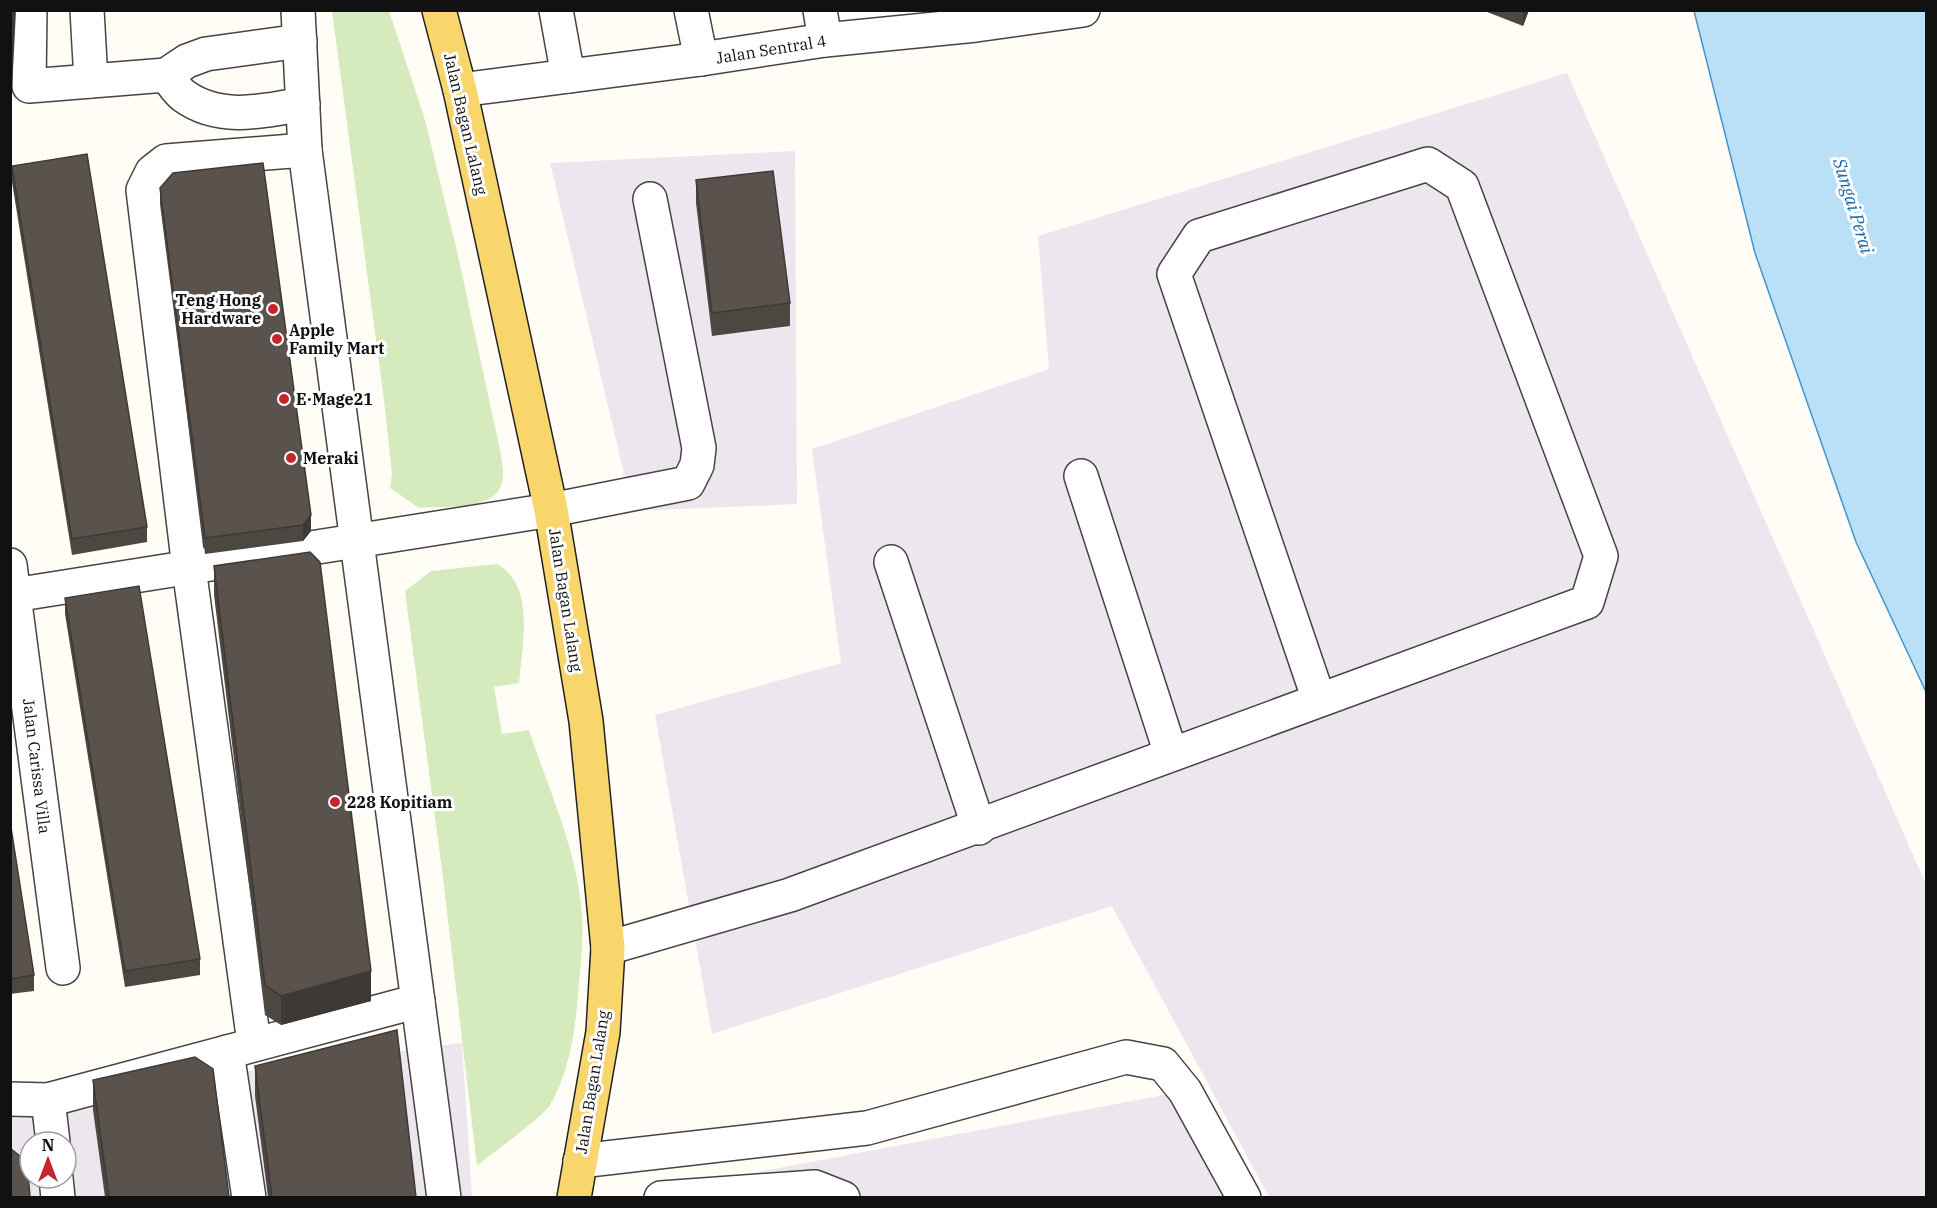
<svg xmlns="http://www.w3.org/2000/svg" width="1937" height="1208" font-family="'IBM Plex Serif',serif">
  <rect width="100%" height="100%" fill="#fffdf5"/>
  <!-- industrial -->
  <g fill="#eee6ef" fill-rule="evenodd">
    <path d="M1567 73 1926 884V1197H1269L1112 906 712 1034 655 715 841 663 812 449 1049 369 1038 236Z"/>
    <path d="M795 151 797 504 633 511 550 163Z"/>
    <path d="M462 1043 472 1197 11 1198V1097L48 1098ZM30 1142H66V1178H30Z"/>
    <path d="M1174 1093 1227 1198H748V1174Z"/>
  </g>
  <!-- green -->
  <g fill="#d5ebbd">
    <path d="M332 11H389L425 120 457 251 500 450C501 458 504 469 503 478 500 512 444 506 419 508L390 488 392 474 384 400Z"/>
    <path d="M497 564C536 585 522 647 519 683L494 687 502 734 529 730C549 791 577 849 582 914 584 940 580 969 578 995 575 1032 569 1073 550 1105 543 1117 491 1154 477 1166L443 878 405 591 431 571Z"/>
  </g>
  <!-- water -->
  <path fill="#b9e0f7" stroke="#3f96cf" stroke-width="1.5" d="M1694 11H1926V692L1856 542 1755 253Z"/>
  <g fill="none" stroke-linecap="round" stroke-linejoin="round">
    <!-- minor casing -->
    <g stroke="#444" stroke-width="36">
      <g id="minor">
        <path d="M30 10 29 86 166 75 187 61 206 54 300 41"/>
        <path d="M87 10 91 81"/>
        <path d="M298 10 305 150 444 1198"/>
        <path d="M556 10 568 76"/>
        <path d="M691 10 701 59"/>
        <path d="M820 10 825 40"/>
        <path d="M166 75C172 82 177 91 184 96 220 122 264 111 303 104"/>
        <path d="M460 90 701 59 825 40 976 25 1083 10"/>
        <path d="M1081 476 1171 754"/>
        <path d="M891 562 979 828"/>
        <path d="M10 565 63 968"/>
        <path d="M14 595 551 510 688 483 697 465 699 448 650 199"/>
        <path d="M608 948 790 895 1587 602 1601 556 1462 186 1428 164 1199 236 1174 274 1319 700"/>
        <path d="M254 1043 189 568 143 190 152 172 166 161 305 150"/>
        <path d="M227 1052 249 1198"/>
        <path d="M10 1099 48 1100 418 1001"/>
        <path d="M48 1100 53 1142"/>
        <path d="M580 1161 867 1128 1126 1057 1163 1064 1185 1091 1244 1198"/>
        <path d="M56 1178 58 1198"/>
        <path d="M661 1198 815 1187 843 1198"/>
      </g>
    </g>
    <!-- major casing -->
    <g stroke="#222" stroke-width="36">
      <path id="major" d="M439 10 460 90 551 510 586 721 608 948 603 1032 574 1198"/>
    </g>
    <!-- minor -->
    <use href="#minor" stroke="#fff" stroke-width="33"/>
    <!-- major -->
    <use href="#major" stroke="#f9d66b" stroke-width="33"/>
  </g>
  <!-- wall -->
  <g fill="#4d4742">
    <path d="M1482 10H1529L1523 26Z"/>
    <path d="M12 166 147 527V542L72 555 12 182Z"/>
    <path d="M696 180 790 303V326L712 336 696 203Z"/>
    <path d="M160 188 311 531 303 541 205 554 160 204Z"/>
    <path d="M214 566 371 1001 281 1025 265 1015 214 595Z"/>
    <path d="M65 598 200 959V975L125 987 65 614Z"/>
    <path d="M10 821 34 975V991L10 994Z"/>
    <path d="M255 1066 416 1197H268L255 1096Z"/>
    <path d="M93 1080 229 1197H105L93 1110Z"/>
  </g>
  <!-- shaded-wall -->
  <g fill="#3f3936">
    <path d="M13 10H16L11 110V60Z"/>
    <path d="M1523 10H1529L1523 26Z"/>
    <path d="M311 515V531L303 541V525Z"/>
    <path d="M371 971V1001L281 1025V996Z"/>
  </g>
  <!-- building -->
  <g fill="#5a524d" stroke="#3f3936" stroke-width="1.5">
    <path d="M10 10H13L11 60H10Z"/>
    <path d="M87 154 147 527 72 539 12 166Z"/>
    <path d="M263 163 311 515 303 525 205 538 160 188 173 173Z"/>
    <path d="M773 171 790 303 712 313 696 180Z"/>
    <path d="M310 552 320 562 371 971 281 996 265 985 214 566Z"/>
    <path d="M139 586 200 959 125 971 65 598Z"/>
    <path d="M10 821 34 975 10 979Z"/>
    <path d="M397 1030 416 1197H272L255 1066Z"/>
    <path d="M195 1057 213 1069 229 1197H109L93 1080Z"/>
    <path d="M10 1148 27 1162 30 1197H10Z"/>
  </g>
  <!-- markers -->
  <g fill="#c4262e" stroke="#fff" stroke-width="2">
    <circle cx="273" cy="309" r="6"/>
    <circle cx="277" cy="339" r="6"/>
    <circle cx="284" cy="399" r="6"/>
    <circle cx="291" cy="458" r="6"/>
    <circle cx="335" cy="802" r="6"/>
  </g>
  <g text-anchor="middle" stroke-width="6" stroke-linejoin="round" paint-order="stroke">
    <!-- street labels -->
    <g font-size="16" fill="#111" stroke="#fff">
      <text transform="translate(771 49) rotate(-9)" y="6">Jalan Sentral 4</text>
      <text transform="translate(466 124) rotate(77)" y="6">Jalan Bagan Lalang</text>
      <text transform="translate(566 600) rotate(81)" y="6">Jalan Bagan Lalang</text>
      <text transform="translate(37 766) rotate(83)" y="6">Jalan Carissa Villa</text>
      <text transform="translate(592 1082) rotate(-81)" y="6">Jalan Bagan Lalang</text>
    </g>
    <!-- poi labels -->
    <g font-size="16" font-weight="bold" fill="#111" stroke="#fff" text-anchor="start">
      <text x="261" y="306" text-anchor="end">Teng Hong<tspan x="261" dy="18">Hardware</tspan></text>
      <text x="289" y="336">Apple<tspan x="289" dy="18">Family Mart</tspan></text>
      <text x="296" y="405">E·Mage21</text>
      <text x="303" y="464">Meraki</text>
      <text x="347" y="808">228 Kopitiam</text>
    </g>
    <!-- water labels -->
    <g font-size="18" font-style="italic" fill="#1768a6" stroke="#fff">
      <text transform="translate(1853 206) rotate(73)" y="6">Sungai Perai</text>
    </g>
  </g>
  <!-- border -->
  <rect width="1937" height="1208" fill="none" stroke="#111111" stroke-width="24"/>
  <!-- north arrow -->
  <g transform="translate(48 1160)"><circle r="28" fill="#ffffff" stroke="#a0a0a0" stroke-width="1.5"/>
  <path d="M0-4.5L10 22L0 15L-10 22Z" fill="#c4262e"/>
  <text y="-9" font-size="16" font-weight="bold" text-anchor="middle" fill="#111111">N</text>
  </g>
</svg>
